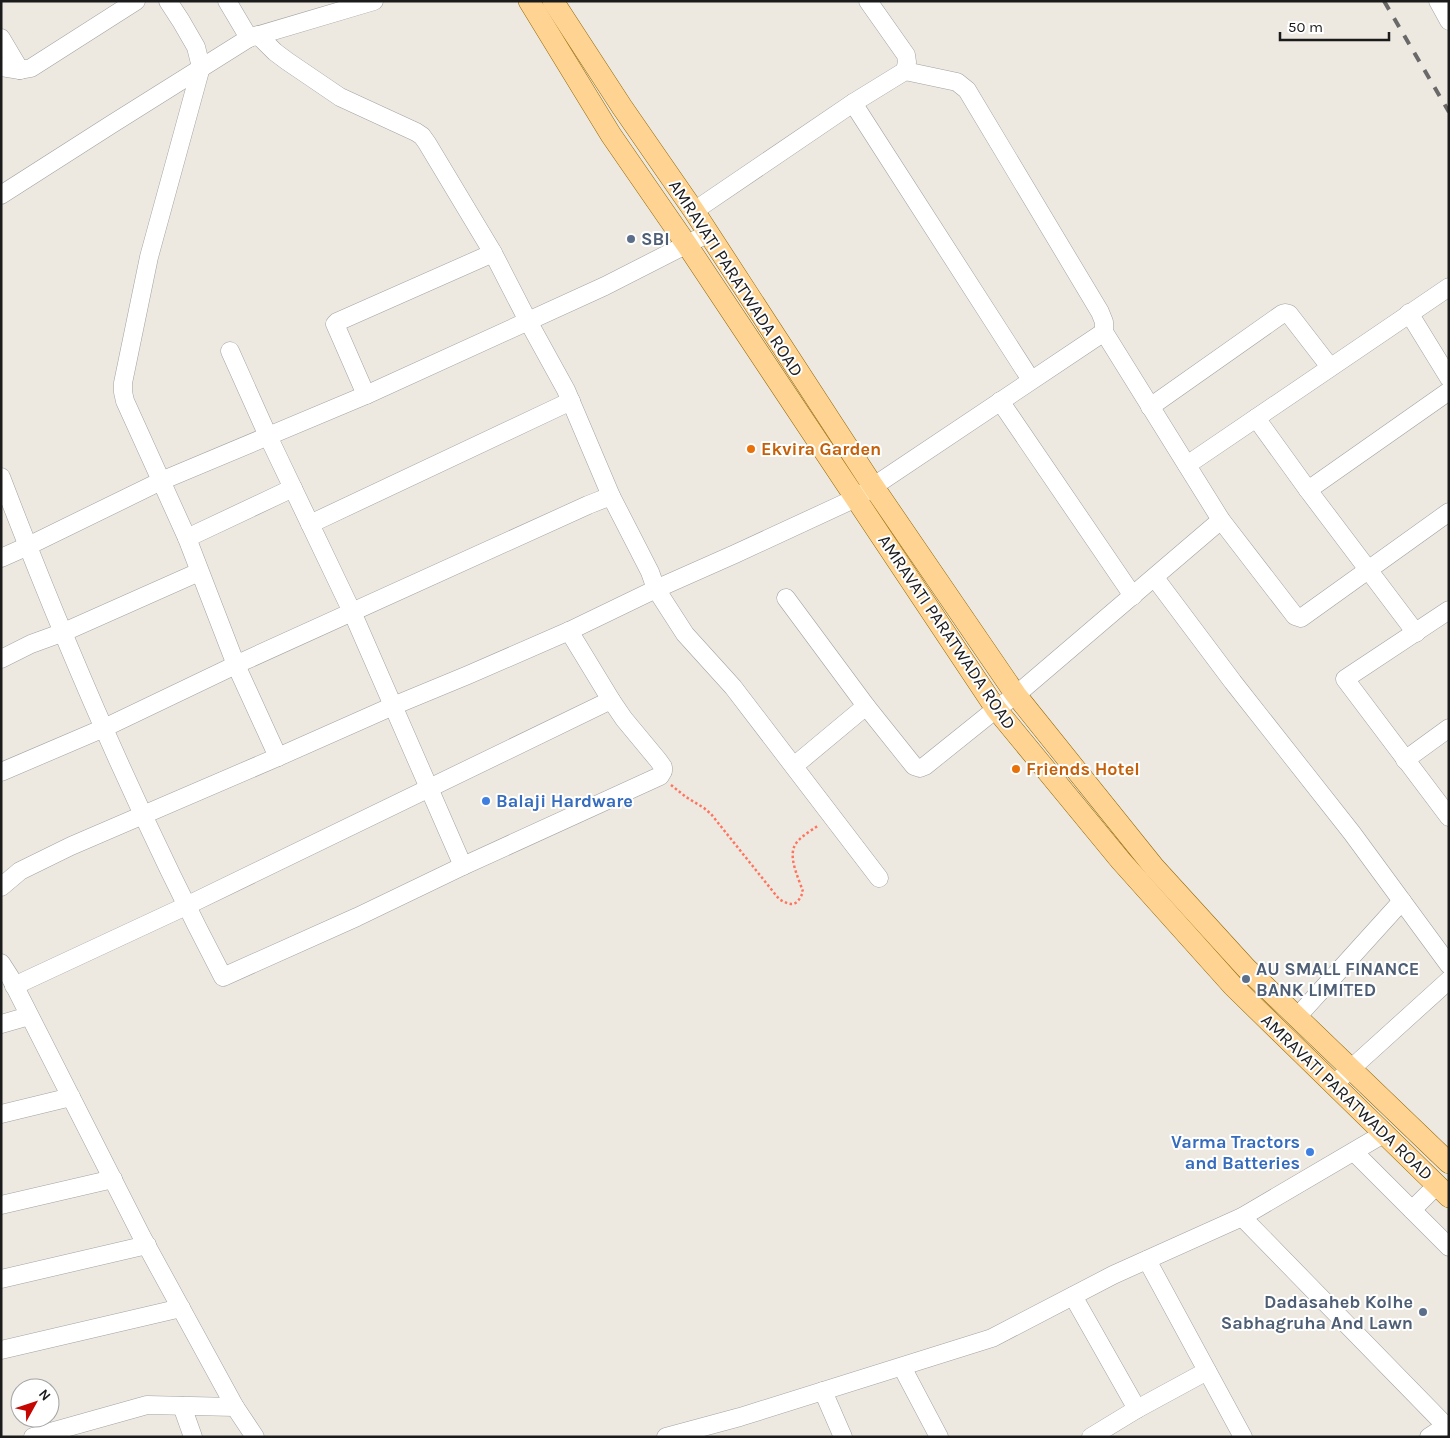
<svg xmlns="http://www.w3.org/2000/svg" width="1450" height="1438" font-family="Karla,sans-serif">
  <rect width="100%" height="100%" fill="#ede9e0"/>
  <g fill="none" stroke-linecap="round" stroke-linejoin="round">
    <!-- minor casing -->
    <g stroke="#a2a2a2" stroke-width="19">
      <g id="minor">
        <path d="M168 1 181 21 196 47 201 67 149 257 123 383V392L125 401 187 538 236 665 278 757"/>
        <path d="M227 1 249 38"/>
        <path d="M868 1 906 55 907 62 905 71"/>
        <path d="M1438 1 1449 21"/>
        <path d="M258 35 275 52 287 61 340 97 416 132 422 136 427 143 493 253 528 321 566 390 611 496 650 572 656 589 685 634 733 687 879 878"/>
        <path d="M1 38 20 70"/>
        <path d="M1 67 20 70 31 68 136 1"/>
        <path d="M853 103 1031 380"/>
        <path d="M1 195 112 124 249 38 374 1"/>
        <path d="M694 211 853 103 905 71 957 82 967 90 1100 312 1104 322V332L1221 520 1295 616 1301 618 1449 512"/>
        <path d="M1409 313 1449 378"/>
        <path d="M230 351 268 436 353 614 463 866"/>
        <path d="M366 395 335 324 337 322 493 253"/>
        <path d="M1000 401 1133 596"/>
        <path d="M1150 407 1282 314 1285 313 1289 314 1330 367"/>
        <path d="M1256 418 1308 490 1416 633"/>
        <path d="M1187 465 1449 287"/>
        <path d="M1 477C66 647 138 815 223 977L357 917 463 866 660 776 663 771V767L658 760 624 719 611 700 569 631"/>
        <path d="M1308 490 1449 391"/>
        <path d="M310 524 571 401"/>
        <path d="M187 538 293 488"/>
        <path d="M1 558 28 546 161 481 366 395 605 286 707 234"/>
        <path d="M1155 578 1233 682 1352 833 1449 965"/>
        <path d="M786 598 866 706 914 766 920 768 925 766 996 709 1016 695 1221 520"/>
        <path d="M1449 610 1345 679 1449 817"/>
        <path d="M1 659 31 644 64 632 199 572"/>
        <path d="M1405 760 1449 728"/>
        <path d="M794 766 866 706"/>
        <path d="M1 772 104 728 244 661 588 505 611 496"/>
        <path d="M1 887 20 871 71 846 278 757 393 706 468 675 569 631 656 589 735 554 856 498 1104 332"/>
        <path d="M1 963 10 977 142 1237 235 1407 255 1437"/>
        <path d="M14 986 186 906 611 700"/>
        <path d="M1297 1017 1402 901"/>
        <path d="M1 1024 29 1016"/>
        <path d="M1333 1085 1449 980"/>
        <path d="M1 1114 71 1097"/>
        <path d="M1354 1152 1449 1247"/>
        <path d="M1 1205 113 1179"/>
        <path d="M1412 1210 1437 1185"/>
        <path d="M1242 1217 1446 1426"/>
        <path d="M1147 1260 1243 1437"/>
        <path d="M1 1279 147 1245"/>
        <path d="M1073 1296 1137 1409"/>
        <path d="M1 1350 181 1308"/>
        <path d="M902 1367 939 1437"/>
        <path d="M823 1391 843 1437"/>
        <path d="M182 1406 193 1437"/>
        <path d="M33 1437 147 1405 235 1407"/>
        <path d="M666 1437 740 1417 992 1338 1113 1275 1242 1217 1385 1133"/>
        <path d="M1091 1437 1137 1409 1207 1371"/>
        <path d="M1429 1437 1449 1424"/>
      </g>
    </g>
    <!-- major casing -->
    <g stroke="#926600" stroke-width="22">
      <g id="major">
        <path d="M529 1 611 135 687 245 996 709 1121 861 1233 986 1449 1197"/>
        <path d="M553 1 622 107 694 211 873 486 1016 695 1154 867 1246 968 1449 1163"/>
      </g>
    </g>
    <!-- path -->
    <path stroke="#ff745f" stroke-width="2.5" stroke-dasharray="2.5 2.5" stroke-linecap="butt" d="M671 785 686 797 704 808 711 814 779 899C792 907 797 906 803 892 799 878 786 855 797 842 803 835 812 830 819 825"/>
    <!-- minor -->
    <use href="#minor" stroke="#fff" stroke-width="18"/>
    <!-- major -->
    <use href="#major" stroke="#ffd493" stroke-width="21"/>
    <!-- rail -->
    <path stroke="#696969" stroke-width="4" stroke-dasharray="10 10" stroke-linecap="butt" d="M1384 1 1449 112"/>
  </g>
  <!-- markers -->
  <g fill="#5c6f8a" stroke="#fff" stroke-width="2">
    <circle cx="631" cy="239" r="5"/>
    <circle cx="1246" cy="979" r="5"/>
    <circle cx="1423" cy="1312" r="5"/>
  </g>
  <g fill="#e8710a" stroke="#fff" stroke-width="2">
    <circle cx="751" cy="449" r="5"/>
    <circle cx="1016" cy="769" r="5"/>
  </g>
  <g fill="#3f7fe0" stroke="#fff" stroke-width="2">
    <circle cx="486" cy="801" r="5"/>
    <circle cx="1310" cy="1152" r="5"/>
  </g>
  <g text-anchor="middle" stroke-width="4" stroke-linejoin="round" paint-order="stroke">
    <!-- service labels -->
    <g font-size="18" font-weight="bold" fill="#4e5e75" stroke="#fff" text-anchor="start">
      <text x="641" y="245">SBI</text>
      <text x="1256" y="975">AU SMALL FINANCE<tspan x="1256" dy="21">BANK LIMITED</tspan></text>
      <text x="1413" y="1308" text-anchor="end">Dadasaheb Kolhe<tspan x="1413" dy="21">Sabhagruha And Lawn</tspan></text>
    </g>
    <!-- street labels -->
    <g font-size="18" fill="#1b1b1b" stroke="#fff">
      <text transform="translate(736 278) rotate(57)" y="6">AMRAVATI PARATWADA ROAD</text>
      <text transform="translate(947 632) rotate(56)" y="6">AMRAVATI PARATWADA ROAD</text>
      <text transform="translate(1347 1097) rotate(44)" y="6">AMRAVATI PARATWADA ROAD</text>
    </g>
    <!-- food labels -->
    <g font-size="18" font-weight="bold" fill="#c56008" stroke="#fff" text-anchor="start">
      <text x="761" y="455">Ekvira Garden</text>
      <text x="1026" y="775">Friends Hotel</text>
    </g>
    <!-- shop labels -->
    <g font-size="18" font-weight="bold" fill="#366cbe" stroke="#fff" text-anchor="start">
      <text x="496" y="807">Balaji Hardware</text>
      <text x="1300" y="1148" text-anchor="end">Varma Tractors<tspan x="1300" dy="21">and Batteries</tspan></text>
    </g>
  </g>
  <!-- border -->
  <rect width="1450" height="1438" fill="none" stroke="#1b1b1b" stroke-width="5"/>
  <!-- north arrow -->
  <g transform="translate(35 1403) rotate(50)"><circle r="24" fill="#ffffff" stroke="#a4a4a4"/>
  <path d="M0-4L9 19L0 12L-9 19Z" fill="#c60600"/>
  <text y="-8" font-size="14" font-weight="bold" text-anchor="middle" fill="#1b1b1b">N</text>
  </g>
  <!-- scale -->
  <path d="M1280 32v8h109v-8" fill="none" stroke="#1b1b1b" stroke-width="2.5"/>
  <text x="1288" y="32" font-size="15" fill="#1b1b1b" stroke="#ffffff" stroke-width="4" paint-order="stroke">50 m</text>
</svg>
